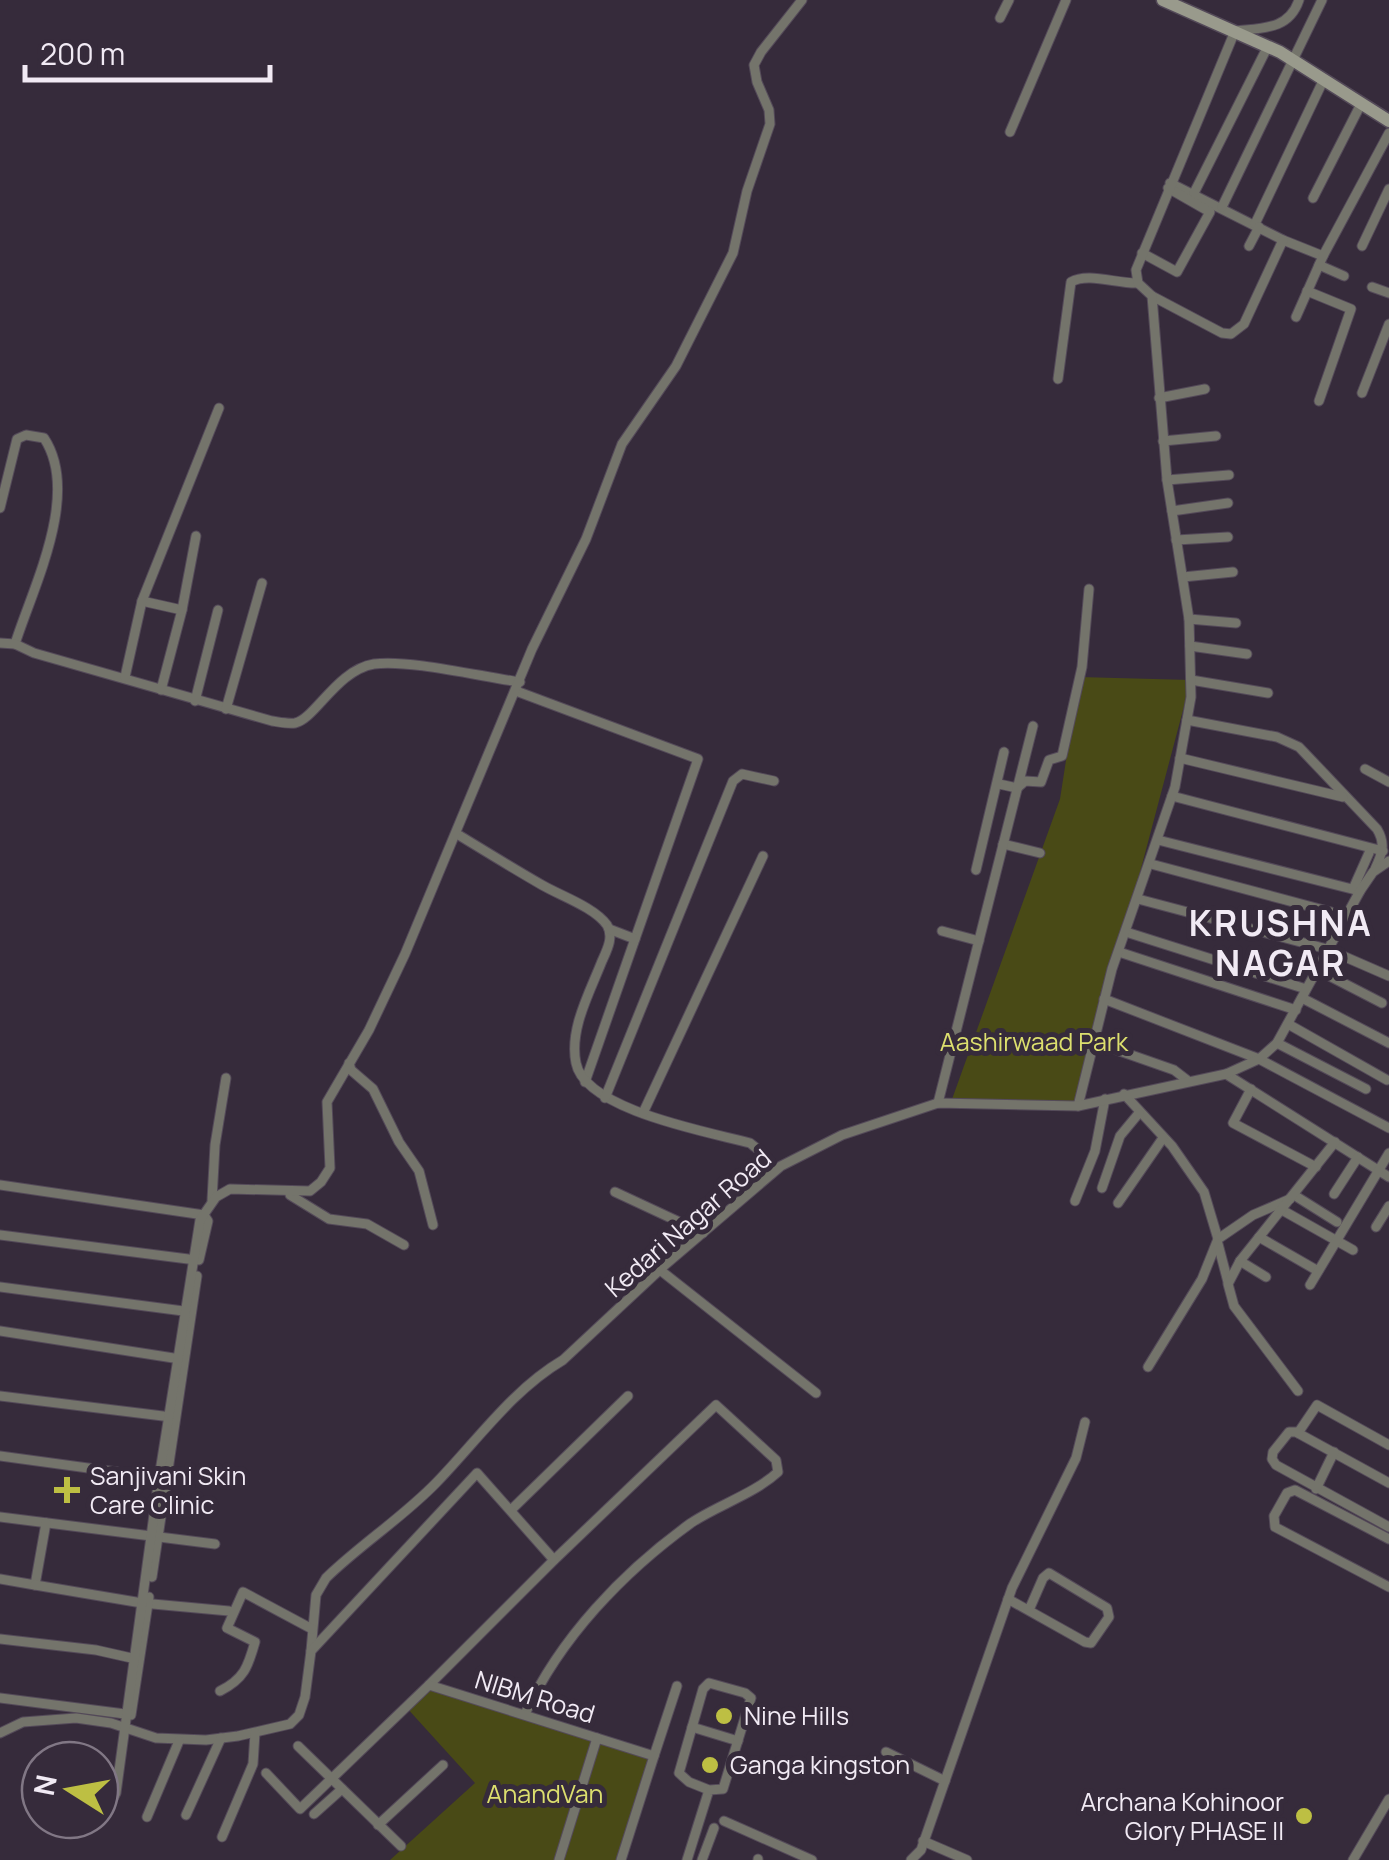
<svg xmlns="http://www.w3.org/2000/svg" width="1389" height="1860" font-family="Manrope,sans-serif">
  <rect width="100%" height="100%" fill="#362b3b"/>
  <!-- green -->
  <g fill="#494a16">
    <path d="M1079 677 1191 680 1078 1106 951 1102 1060 799Z"/>
    <path d="M429 1685 657 1762 625 1860H390L475 1783 406 1707Z"/>
  </g>
  <g fill="none" stroke-linecap="round" stroke-linejoin="round">
    <!-- minor casing -->
    <g stroke="#544a59" stroke-width="11">
      <g id="minor">
        <path d="M1000 18 1009 0"/>
        <path d="M1010 132 1066 0"/>
        <path d="M1170 183 1283 240 1323 256"/>
        <path d="M1194 193 1268 46"/>
        <path d="M1313 198 1361 104"/>
        <path d="M1222 207 1322 0"/>
        <path d="M1255 224 1323 81"/>
        <path d="M1249 246 1259 227"/>
        <path d="M1362 246 1389 189"/>
        <path d="M1142 253 1177 272 1210 212 1168 188"/>
        <path d="M1319 265 1344 276"/>
        <path d="M1372 287 1389 293"/>
        <path d="M1307 291 1351 309 1319 401"/>
        <path d="M1152 296 1222 333 1231 334 1244 324 1283 240"/>
        <path d="M1296 317 1323 256 1389 133"/>
        <path d="M1058 379 1071 282C1088 272 1117 284 1138 283"/>
        <path d="M1362 393 1389 324"/>
        <path d="M1159 398 1205 389"/>
        <path d="M1163 441 1216 436"/>
        <path d="M1167 480 1229 475"/>
        <path d="M0 508 17 439 26 435 44 438C81 494 33 587 15 644"/>
        <path d="M1172 511 1228 503"/>
        <path d="M1176 540 1228 537"/>
        <path d="M1183 577 1233 572"/>
        <path d="M142 601 182 610 161 690"/>
        <path d="M182 610 196 536"/>
        <path d="M1189 619 1236 623"/>
        <path d="M0 643 15 644 34 653 272 721C279 722 288 724 295 723 315 719 337 670 374 664 408 659 483 677 520 682"/>
        <path d="M1190 646 1247 654"/>
        <path d="M125 677 142 601 219 408"/>
        <path d="M1191 680 1268 693"/>
        <path d="M516 691 698 759 585 1082"/>
        <path d="M195 701 218 610"/>
        <path d="M226 709 262 583"/>
        <path d="M1187 720 1277 737 1299 747 1377 829C1386 844 1382 854 1375 869"/>
        <path d="M1180 758 1343 797"/>
        <path d="M1365 769 1389 782"/>
        <path d="M999 784 1017 788 1025 781 1041 782 1049 760 1062 756 1082 667 1089 589"/>
        <path d="M1172 796 1383 851"/>
        <path d="M457 834C485 851 514 869 542 885 561 896 594 907 607 925 614 937 607 950 602 961 590 992 569 1029 576 1063 585 1110 709 1132 750 1143L760 1151 771 1174"/>
        <path d="M1158 840 1360 891"/>
        <path d="M1003 844 1040 853"/>
        <path d="M1151 864 1346 916"/>
        <path d="M976 870 1004 752"/>
        <path d="M1353 889 1369 853"/>
        <path d="M1138 899 1327 949 1389 976"/>
        <path d="M609 929 635 939"/>
        <path d="M942 931 979 941"/>
        <path d="M1126 932 1306 989"/>
        <path d="M1119 952 1296 1010"/>
        <path d="M1316 969 1382 1003"/>
        <path d="M1302 998 1389 1043"/>
        <path d="M1104 999 1259 1059 1389 1128"/>
        <path d="M1288 1024 1387 1080"/>
        <path d="M1094 1042 1174 1070 1187 1080"/>
        <path d="M1277 1043 1366 1089"/>
        <path d="M349 1063 351 1070 373 1089 399 1142 419 1171 433 1225"/>
        <path d="M1226 1074 1389 1177"/>
        <path d="M1251 1089 1233 1123 1316 1167"/>
        <path d="M1124 1094 1172 1146 1204 1192 1218 1239 1202 1279 1148 1367"/>
        <path d="M605 1098 733 781 742 774 774 781"/>
        <path d="M938 1103 1033 726"/>
        <path d="M1078 1106 1112 969 1175 787 1191 697 1189 619 1167 480 1152 296 1138 283 1136 270 1235 31C1262 28 1289 30 1299 0"/>
        <path d="M643 1113 763 856"/>
        <path d="M0 1185 204 1215"/>
        <path d="M1102 1188 1120 1136 1139 1113"/>
        <path d="M615 1192 703 1233"/>
        <path d="M1334 1194 1358 1157"/>
        <path d="M290 1195 329 1219 367 1224 404 1245"/>
        <path d="M1294 1195 1337 1222"/>
        <path d="M212 1200 215 1145 226 1078"/>
        <path d="M1075 1201 1095 1151 1105 1099"/>
        <path d="M1118 1203 1163 1138"/>
        <path d="M1282 1210 1353 1250"/>
        <path d="M1376 1227 1389 1206"/>
        <path d="M0 1235 196 1260"/>
        <path d="M1259 1237 1318 1271"/>
        <path d="M1218 1239 1253 1215 1290 1199"/>
        <path d="M1218 1244 1228 1282"/>
        <path d="M199 1260 208 1221 204 1215"/>
        <path d="M1240 1261 1266 1277"/>
        <path d="M660 1270 816 1393"/>
        <path d="M1310 1285 1389 1153"/>
        <path d="M0 1287 191 1312"/>
        <path d="M0 1331 180 1359"/>
        <path d="M1298 1391 1234 1306 1228 1284 1240 1261 1335 1142"/>
        <path d="M0 1396 171 1417"/>
        <path d="M1298 1433 1317 1405 1389 1445"/>
        <path d="M0 1456 161 1478"/>
        <path d="M1389 1483 1296 1432H1289L1273 1452 1272 1459 1276 1465 1389 1527"/>
        <path d="M1316 1489 1334 1452"/>
        <path d="M512 1509 628 1396"/>
        <path d="M0 1517 215 1544"/>
        <path d="M1389 1539 1295 1490 1287 1493 1274 1516 1275 1527 1389 1587"/>
        <path d="M152 1577 197 1276"/>
        <path d="M0 1579 35 1585 46 1523"/>
        <path d="M35 1585 142 1603 229 1611"/>
        <path d="M1008 1599 1085 1642 1091 1643 1109 1617 1107 1608 1049 1573 1043 1578 1029 1610"/>
        <path d="M0 1639 96 1650 136 1659"/>
        <path d="M311 1651 316 1595 326 1578C361 1544 402 1518 436 1483 476 1442 512 1390 563 1360L666 1264 781 1166 842 1135 938 1103 1078 1106 1226 1074 1259 1059 1277 1043 1360 891 1373 872 1389 861"/>
        <path d="M429 1685 554 1560 716 1405 776 1460 778 1472C754 1494 718 1505 691 1523 623 1572 560 1638 525 1714"/>
        <path d="M220 1691C244 1679 248 1667 255 1642L227 1628 243 1592 312 1629"/>
        <path d="M0 1698 125 1714"/>
        <path d="M131 1715 149 1597"/>
        <path d="M692 1727 738 1741"/>
        <path d="M0 1733 23 1722 76 1718 111 1723 156 1738 206 1740 238 1736 290 1724 299 1715 305 1697 311 1651 477 1473 554 1560"/>
        <path d="M298 1746 401 1846"/>
        <path d="M886 1752 945 1781"/>
        <path d="M654 1756 677 1686"/>
        <path d="M266 1773 300 1809 429 1685 654 1756 621 1860"/>
        <path d="M314 1814 342 1789"/>
        <path d="M186 1815 221 1738"/>
        <path d="M103 1816 116 1793 159 1478 200 1220 216 1197 230 1189 310 1191 321 1182 330 1168 327 1102 369 1030 405 954 532 649 586 539 622 444 676 366 733 253 747 191 770 124 769 110 757 82 754 65 761 52 802 0"/>
        <path d="M147 1817 179 1741"/>
        <path d="M724 1821 812 1860"/>
        <path d="M378 1825 443 1765"/>
        <path d="M222 1837 253 1764 255 1733"/>
        <path d="M923 1841 967 1860"/>
        <path d="M559 1860 597 1738"/>
        <path d="M687 1860 709 1790 689 1782 679 1773 703 1689 709 1683 745 1693 751 1698 723 1789 709 1790"/>
        <path d="M702 1860 714 1828"/>
        <path d="M758 1860V1859"/>
        <path d="M911 1860 921 1850 1012 1588 1076 1458 1085 1422"/>
        <path d="M1353 1860 1389 1799"/>
      </g>
    </g>
    <!-- secondary casing -->
    <g stroke="#544a59" stroke-width="15">
      <path id="secondary" d="M1163 0 1280 52 1389 121"/>
    </g>
    <!-- minor -->
    <use href="#minor" stroke="#74746b" stroke-width="9"/>
    <!-- secondary -->
    <use href="#secondary" stroke="#999a8c" stroke-width="12"/>
  </g>
  <!-- markers -->
  <g fill="#bdbf43" stroke="#362b3b" stroke-width="4">
    <path d="M62 1475h10v10h10v10h-10v10h-10v-10h-10v-10h10z"/>
    <circle cx="724" cy="1716" r="10"/>
    <circle cx="710" cy="1765" r="10"/>
    <circle cx="1304" cy="1816" r="10"/>
  </g>
  <g text-anchor="middle" stroke-width="10" stroke-linejoin="round" paint-order="stroke">
    <!-- park labels -->
    <g font-size="25" fill="#dcdf6e" stroke="#362b3b">
      <text x="1034" y="1051">Aashirwaad Park</text>
      <text x="545" y="1803">AnandVan</text>
    </g>
    <!-- street labels -->
    <g font-size="25" fill="#f1eaf4" stroke="#362b3b">
      <text transform="translate(688 1223) rotate(-41)" y="9">Kedari Nagar Road</text>
      <text transform="translate(535 1697) rotate(17)" y="9">NIBM Road</text>
    </g>
    <!-- poi labels -->
    <g font-size="25" fill="#f1eaf4" stroke="#362b3b" text-anchor="start">
      <text x="90" y="1485">Sanjivani Skin<tspan x="90" dy="29">Care Clinic</tspan></text>
      <text x="744" y="1725">Nine Hills</text>
      <text x="730" y="1774">Ganga kingston</text>
      <text x="1284" y="1811" text-anchor="end">Archana Kohinoor<tspan x="1284" dy="29">Glory PHASE II</tspan></text>
    </g>
    <!-- district labels -->
    <g font-size="35" font-weight="bold" letter-spacing="2.5" fill="#f1eaf4" stroke="#362b3b">
      <text x="1281" y="936">KRUSHNA<tspan x="1281" dy="40">NAGAR</tspan></text>
    </g>
  </g>
  <!-- north arrow -->
  <g transform="translate(70 1790) rotate(281)"><circle r="48" fill="#362b3b" stroke="#817785" stroke-width="2.5"/>
  <path d="M0-8L18 38L0 25L-18 38Z" fill="#bdbf43"/>
  <text y="-15" font-size="28" font-weight="bold" text-anchor="middle" fill="#f1eaf4">N</text>
  </g>
  <!-- scale -->
  <path d="M25 65v15h245v-15" fill="none" stroke="#f1eaf4" stroke-width="5"/>
  <text x="40" y="65" font-size="30" fill="#f1eaf4" stroke="#362b3b" stroke-width="8" paint-order="stroke">200 m</text>
</svg>
